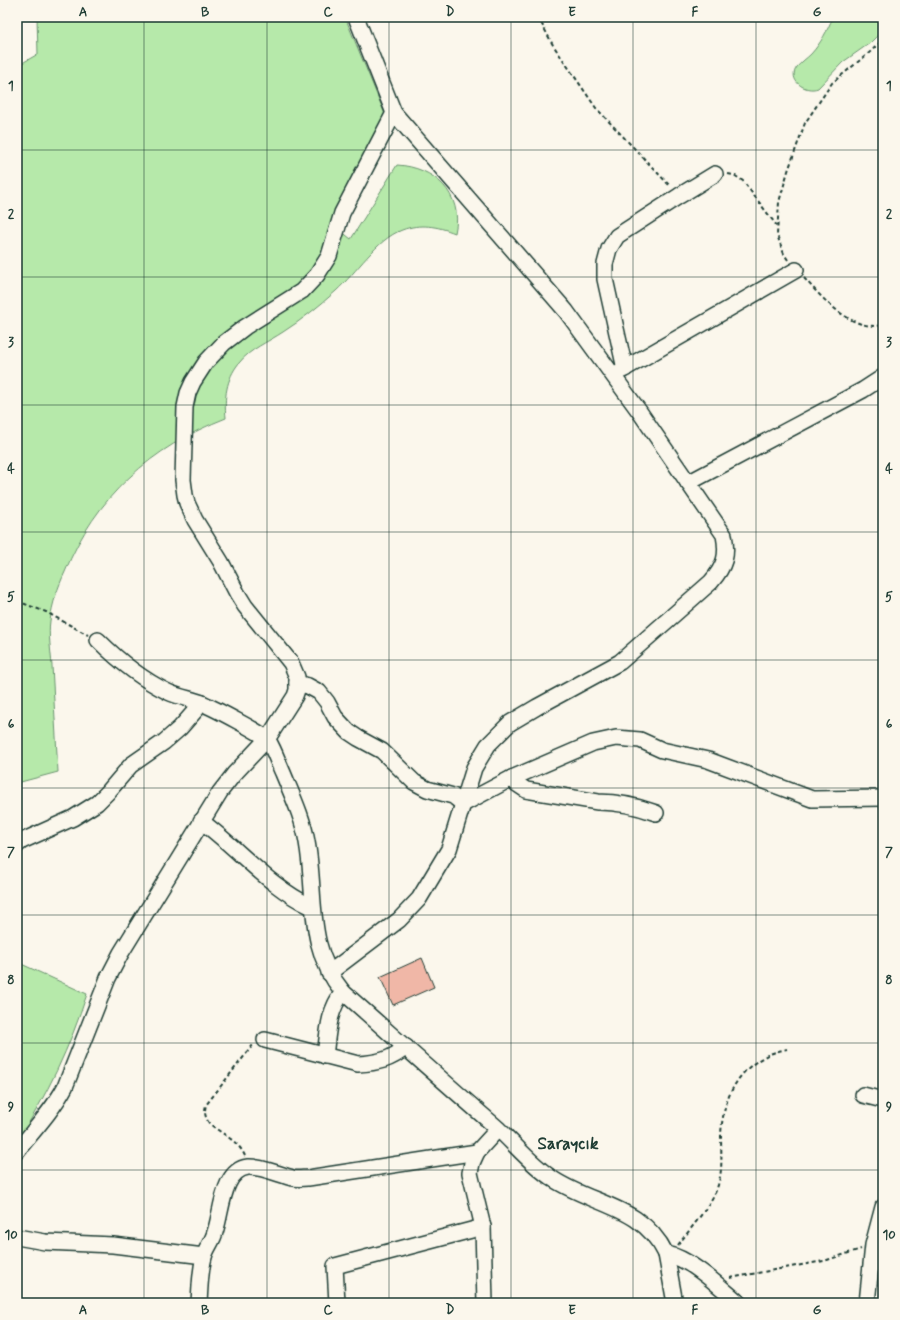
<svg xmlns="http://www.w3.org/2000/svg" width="900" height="1320" font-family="Mynerve,sans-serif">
  <rect width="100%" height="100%" fill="#fbf7ec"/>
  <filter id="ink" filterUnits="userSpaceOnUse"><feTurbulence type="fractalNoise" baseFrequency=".025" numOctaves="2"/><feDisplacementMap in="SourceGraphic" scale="8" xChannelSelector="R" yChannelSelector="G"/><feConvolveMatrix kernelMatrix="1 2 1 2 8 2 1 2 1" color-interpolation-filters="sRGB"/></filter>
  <g filter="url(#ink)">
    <!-- green -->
    <g fill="#b6e9aa" stroke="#6a936f">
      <path d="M37 17H345L391 129 341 231 351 239 397 165C434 167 464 194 455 233 437 226 420 223 402 230 377 239 356 273 336 291 319 306 302 320 283 332 268 342 250 349 239 363 226 379 224 398 226 418 152 447 95 497 65 572 58 587 52 604 50 621 48 634 51 652 52 666 54 701 56 737 58 772L17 783V66L38 54Z"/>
      <path d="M833 17H883V30L870 43 843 62 818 88C805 93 787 80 797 67 801 62 807 58 811 54 821 43 827 31 833 17Z"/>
      <path d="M17 962 87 994C70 1047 47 1095 17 1142Z"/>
    </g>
    <!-- building -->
    <path fill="#f0b7a7" stroke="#1f3d34" d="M422 958 434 987 393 1005 380 977Z"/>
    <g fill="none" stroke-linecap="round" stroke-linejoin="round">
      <!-- minor casing -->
      <g stroke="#1f3d34" stroke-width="18">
        <g id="minor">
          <path d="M625 369 605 279V264L609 249 617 236 679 196 715 174"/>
          <path d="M617 373 796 270"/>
          <path d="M688 483 863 390 883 377"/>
          <path d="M98 640C119 661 141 679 168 692 179 697 191 699 202 703 211 707 266 735 268 740 274 750 278 762 283 773 292 795 303 818 307 842 317 896 305 946 343 992 394 1037 444 1082 495 1126 515 1144 531 1165 553 1179 594 1206 642 1205 666 1254 690 1258 720 1287 739 1303"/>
          <path d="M297 683 308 686 319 692 327 702 335 717 349 732 358 738 382 751 414 782 427 789 453 796 463 804 512 778 593 743 616 738 640 740 662 750 708 760 812 799 883 798"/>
          <path d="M512 778 517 784 526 790 598 802C619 802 637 806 656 813"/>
          <path d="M201 821C239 849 269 887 312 907"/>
          <path d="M17 845 22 841 73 818 97 803 108 792 131 765 164 742 180 728 202 703"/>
          <path d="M329 973 399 920 419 899 449 849 474 768 488 745 510 723 537 707 620 662 711 582C725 566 728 555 724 535L639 411 566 311 394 113 356 17"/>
          <path d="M265 1040 358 1064C377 1063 391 1060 406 1047"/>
          <path d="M325 1056C328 1033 328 1011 343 992"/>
          <path d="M863 1095 883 1100"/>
          <path d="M17 1151C34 1130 52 1111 65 1087L108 978 121 953 220 792 234 774 268 738 295 696 297 690V677L291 663 245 606 237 593 221 562 195 520 187 503 185 495 183 480 185 407 188 393 193 382 206 362 224 343 245 327 302 291 317 275 329 256 342 213 394 113"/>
          <path d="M17 1237 45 1242 113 1245 204 1256"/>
          <path d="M666 1254 675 1303"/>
          <path d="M199 1303C200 1288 200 1272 204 1257 206 1248 213 1241 215 1232 222 1213 222 1170 248 1167 261 1166 280 1175 293 1178 298 1179 303 1178 308 1178L477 1152"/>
          <path d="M337 1303 335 1266 483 1227"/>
          <path d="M485 1303 483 1227 470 1173 472 1163 477 1152 498 1129"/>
          <path d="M867 1303 873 1245 883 1207"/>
        </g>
      </g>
      <!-- path -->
      <g stroke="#1f3d34" stroke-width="2" stroke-dasharray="4 3" stroke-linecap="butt">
        <path d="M538 17 553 45 596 108 671 187"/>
        <path d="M728 174 734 175 743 181 777 226"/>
        <path d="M788 260 784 254 777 235 779 202 788 171 805 123 832 83 869 53 883 40"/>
        <path d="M804 278C823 299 852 332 883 325"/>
        <path d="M17 601 46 612 88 635"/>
        <path d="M245 1156C238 1140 221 1134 209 1123 205 1117 204 1112 206 1105L253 1045"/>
        <path d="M678 1245C690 1229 713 1203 718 1185 723 1169 721 1153 721 1136 722 1104 734 1073 764 1057 770 1053 779 1051 787 1049"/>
        <path d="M730 1278 824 1261 861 1249"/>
      </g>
      <!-- minor -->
      <use href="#minor" stroke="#fbf7ec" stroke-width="15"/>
    </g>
  </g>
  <!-- grid -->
  <path fill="none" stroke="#1f3d34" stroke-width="1" stroke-opacity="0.55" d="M144 17V1303M267 17V1303M389 17V1303M511 17V1303M633 17V1303M756 17V1303M17 150H883M17 277H883M17 405H883M17 532H883M17 660H883M17 788H883M17 915H883M17 1043H883M17 1170H883"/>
  <g text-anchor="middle" stroke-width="4" stroke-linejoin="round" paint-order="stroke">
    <!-- district labels -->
    <g font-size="17" font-weight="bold" fill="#1f3d34" stroke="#fbf7ec">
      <text x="568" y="1149">Saraycık</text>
    </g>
  </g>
  <!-- margin -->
  <rect width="900" height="1320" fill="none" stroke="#fbf7ec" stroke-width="44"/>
  <rect x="22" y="22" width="856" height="1276" fill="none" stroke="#1f3d34" stroke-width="1.5"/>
  <g font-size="13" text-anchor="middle" font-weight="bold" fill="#1f3d34">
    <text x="83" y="16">A</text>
    <text x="205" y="16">B</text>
    <text x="328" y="16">C</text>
    <text x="450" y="16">D</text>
    <text x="572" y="16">E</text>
    <text x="695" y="16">F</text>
    <text x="817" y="16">G</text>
    <text x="11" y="90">1</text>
    <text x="889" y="90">1</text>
    <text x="11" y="218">2</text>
    <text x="889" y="218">2</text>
    <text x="11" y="346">3</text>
    <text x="889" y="346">3</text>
    <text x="11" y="473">4</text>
    <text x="889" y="473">4</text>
    <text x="11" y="601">5</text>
    <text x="889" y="601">5</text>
    <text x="11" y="728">6</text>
    <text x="889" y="728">6</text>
    <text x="11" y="856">7</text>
    <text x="889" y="856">7</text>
    <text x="11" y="984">8</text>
    <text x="889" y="984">8</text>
    <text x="11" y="1111">9</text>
    <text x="889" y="1111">9</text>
    <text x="11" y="1239">10</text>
    <text x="889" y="1239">10</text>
    <text x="83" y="1314">A</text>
    <text x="205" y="1314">B</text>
    <text x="328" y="1314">C</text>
    <text x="450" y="1314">D</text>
    <text x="572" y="1314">E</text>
    <text x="695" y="1314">F</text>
    <text x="817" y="1314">G</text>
  </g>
</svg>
